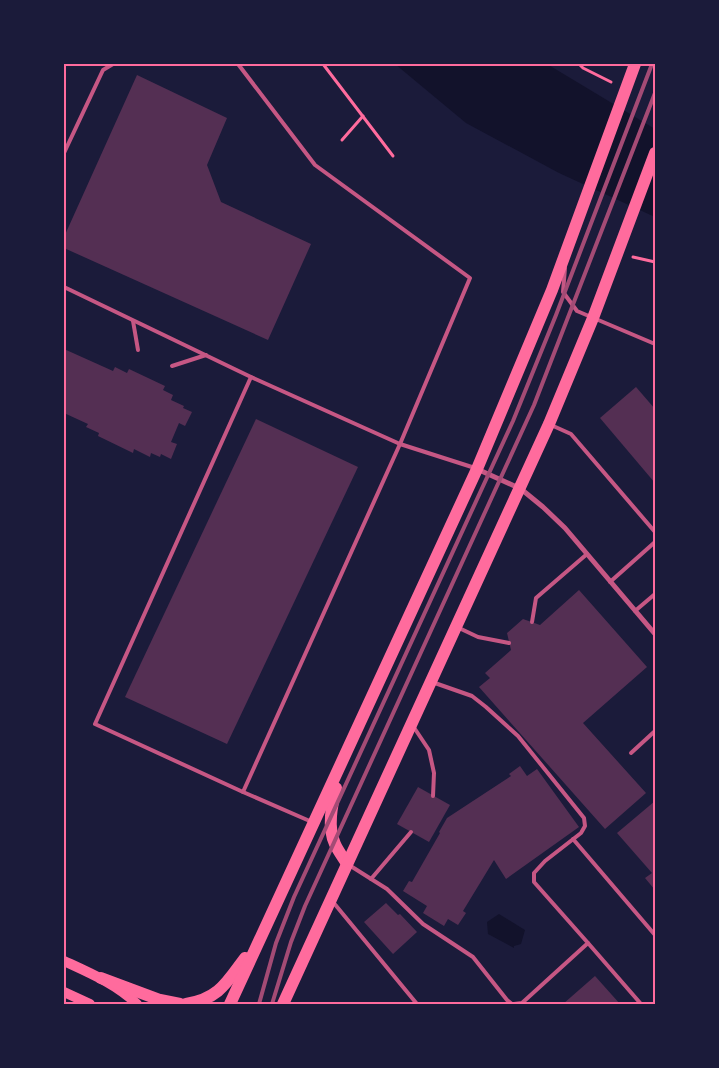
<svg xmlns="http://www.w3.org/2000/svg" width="719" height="1068" font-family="'Nunito Sans',sans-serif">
  <rect width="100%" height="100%" fill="#1b1b3a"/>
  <!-- water -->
  <g fill="#12122b">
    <path d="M395 64H547L655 129V217L559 173 466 123Z"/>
    <path d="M499 914 525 930 521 944 514 946V948L488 934 487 922Z"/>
  </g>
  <!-- building -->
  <g fill="#542f53">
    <path d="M137 75 227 118 207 165 221 202 311 244 268 340 64 248V237Z"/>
    <path d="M64 349 113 371 115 367 127 373 129 369 165 386 163 390 173 395 171 400 184 406 183 408 192 412 185 426 179 423 171 442 177 444 171 459 161 454 160 457 151 453 150 457 134 449 133 453 98 436 99 433 86 427 88 424 64 413 66 409 64 408Z"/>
    <path d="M636 387 655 409V483L600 418Z"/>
    <path d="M256 419 358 467 227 744 125 697Z"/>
    <path d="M579 590 647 667 583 723 646 793 605 829 479 687 490 678 485 673 511 650 507 633 523 619 540 625Z"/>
    <path d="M520 766 527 776 537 769 579 827 506 879 494 860 463 911 466 913 458 925 448 919 444 926 423 913 427 906 403 891 409 881 412 882 440 833 439 832 447 818 511 776 509 774Z"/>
    <path d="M418 787 450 805 429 842 397 824Z"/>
    <path d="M655 801V890L645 878 652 873 617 833Z"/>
    <path d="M386 903 398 915 400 914 417 932 393 954 364 922Z"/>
    <path d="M595 976 620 1004H563Z"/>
  </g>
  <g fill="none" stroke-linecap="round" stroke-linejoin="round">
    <!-- path -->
    <g stroke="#ff6b9d" stroke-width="3">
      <path d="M323 64 393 156"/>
      <path d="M579 64 583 68 611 82"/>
      <path d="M342 140 363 116"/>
      <path d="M633 257 655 262"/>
    </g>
    <!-- service -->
    <g stroke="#c65784" stroke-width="4">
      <path d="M64 153 103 70 113 64"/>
      <path d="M565 268 563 292 577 311 655 344"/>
      <path d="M64 287 251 377 95 724 243 792 400 444 470 278 315 165 238 64"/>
      <path d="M133 321 138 350"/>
      <path d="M172 366 206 355"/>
      <path d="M251 377 400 444 475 468"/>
      <path d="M551 425 571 434 655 532"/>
      <path d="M610 582 655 542"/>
      <path d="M635 611 655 594"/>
      <path d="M532 622 536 598 587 554"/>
      <path d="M459 628 478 637 509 643"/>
      <path d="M432 682 472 696 486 707 518 736 584 818 585 826 581 833 545 861 534 873V882L588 943 522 1003 514 1004"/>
      <path d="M413 726 429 750 434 773 433 796"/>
      <path d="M631 753 655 731"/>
      <path d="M243 792 312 822"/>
      <path d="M573 839 655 935"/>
      <path d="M349 865 387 889 423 924 473 957 507 1000 512 1004"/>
      <path d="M371 879 411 832"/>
      <path d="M333 902 417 1004"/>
      <path d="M588 943 641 1004"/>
    </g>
    <!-- minor -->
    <path stroke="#c65784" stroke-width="5" d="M477 469 521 489 543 507 565 528 655 634"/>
    <!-- secondary -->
    <g stroke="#ff6b9d" stroke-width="10">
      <path d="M64 961C90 973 116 984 137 1004"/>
      <path d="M64 992 90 1004"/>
    </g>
    <!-- primary -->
    <g stroke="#ff6b9d" stroke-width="12">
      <path d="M336 788C332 805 327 827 335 844 338 851 343 857 347 864"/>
      <path d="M101 978 160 1000 180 1004"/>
      <path d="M186 1004C219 999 227 982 245 958"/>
      <path d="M230 1004 477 469 552 290 635 64"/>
      <path d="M283 1004 549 424 593 318 655 153"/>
    </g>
    <!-- rail -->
    <g stroke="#a44b75" stroke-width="4">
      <path d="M259 1004 276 943 294 897 513 421 556 315 652 64"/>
      <path d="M272 1004 291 942 305 906 534 405 655 93"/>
    </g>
  </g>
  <!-- border -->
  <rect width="719" height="1068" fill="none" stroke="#1b1b3a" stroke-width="130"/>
  <rect x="65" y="65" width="589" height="938" fill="none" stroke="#ff6b9d" stroke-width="2"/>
</svg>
